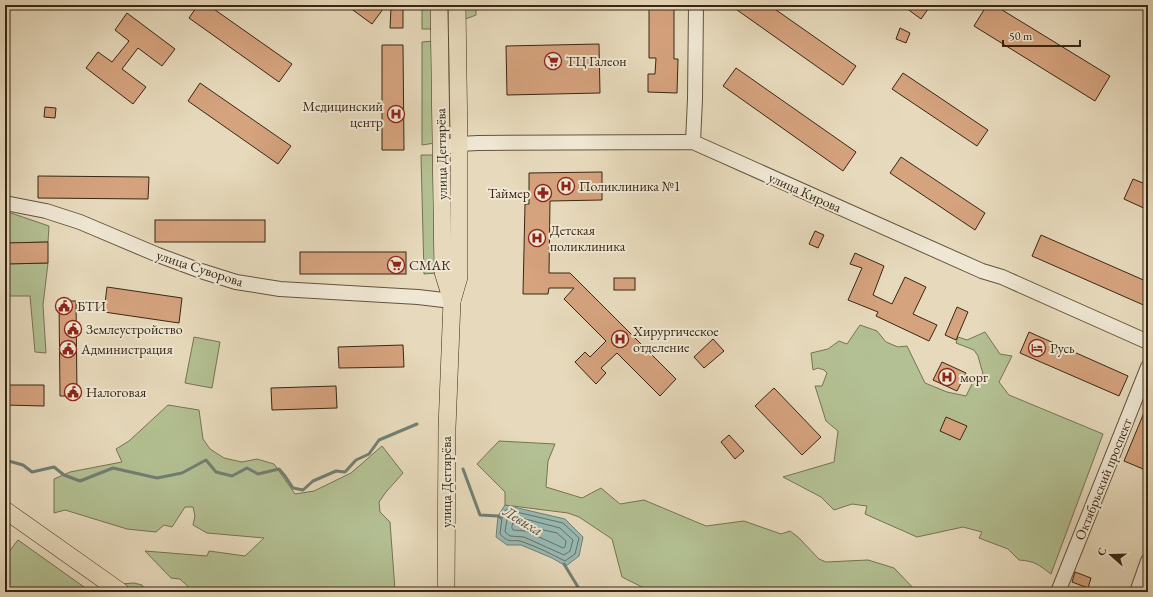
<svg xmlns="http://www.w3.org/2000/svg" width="1153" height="597" font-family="'EB Garamond',serif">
  <rect width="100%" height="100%" fill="#e7dabc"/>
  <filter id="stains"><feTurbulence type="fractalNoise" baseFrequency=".005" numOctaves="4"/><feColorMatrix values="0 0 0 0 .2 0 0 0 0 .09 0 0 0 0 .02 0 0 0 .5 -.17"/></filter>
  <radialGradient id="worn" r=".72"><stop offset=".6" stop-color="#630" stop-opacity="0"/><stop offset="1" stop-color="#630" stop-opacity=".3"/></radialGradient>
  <!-- green -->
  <g fill="#b3c093" stroke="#767353">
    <rect x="422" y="5" width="12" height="24"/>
    <path d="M463 5H476V15L463 20Z"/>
    <path d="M445 38H451L452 137H447Z"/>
    <path d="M434 41 435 143 422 145V42Z"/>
    <path d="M421 155H435L437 273 424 274Z"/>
    <path d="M5 211 49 226 48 242 5 243Z"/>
    <path d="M48 263 43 305 46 353 35 352 30 296H5V264Z"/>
    <path d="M860 325 877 331 886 342 898 347 907 346 925 383 947 392 966 396 974 380 983 374 978 356 974 350 956 343 958 337 967 340 985 332 1000 354 1012 356 999 382 1009 395 1103 434 1051 574C1039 565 1035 561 1019 560L1008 549 979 538 982 532 963 527 917 537 865 514 867 506 852 504 834 510 821 497 783 477 834 462 838 431 826 421 815 386H822L827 373 824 370 818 368 813 370 811 353 828 349 839 341 847 344Z"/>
    <path d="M194 337 220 342 212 388 185 383Z"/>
    <path d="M168 405 199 410 203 439 210 449 224 458 242 462 257 459 274 464 295 494 314 491 351 473 382 446 403 473 386 492 379 502 380 512 390 522 395 590 396 592H203L193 591 180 579 171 578 145 551 207 556 209 551 245 556 264 538 207 533 193 525 195 516 193 507H185L172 527 164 525 156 532 127 529 65 510 54 513V479L70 472 122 462 116 449 129 441Z"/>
    <path d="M499 441 555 444 548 461 546 487 582 498 601 488 620 504 644 500 706 526 744 521 781 534 790 531 798 537 819 559 826 562 868 560 894 568 917 592H652L622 577 612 539 579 517 568 513 505 505V492L477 464Z"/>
    <path d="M18 540 91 592H5V557Z"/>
    <path d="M134 583 142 585 147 592H132L121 584Z"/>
  </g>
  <!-- water -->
  <path fill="#97bab4" stroke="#717f74" d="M505 505 565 519 583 537 579 556 566 566 552 558 521 545H507L496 537 498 516Z"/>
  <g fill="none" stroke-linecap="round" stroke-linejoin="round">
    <!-- shore -->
    <g stroke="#687064" stroke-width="1">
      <path d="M506 510H508L563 523 579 538 575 554 565 561C551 554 538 547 523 542 513 538 510 545 500 534L502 518Z"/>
      <path d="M510 515 560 528 573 540 570 551 564 555 524 537 510 536 505 532 507 519Z"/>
      <path d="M513 523 557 533 566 541 565 547 563 548 526 531 513 530 512 528Z"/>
    </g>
    <!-- stream -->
    <g stroke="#717f74" stroke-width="3">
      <path d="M5 460 23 465 32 472 54 467 64 475 80 481 113 468 157 478 182 473 206 460 216 472 232 476 247 468 258 474 279 469 285 476 293 488 303 490 313 481 336 471 345 472 356 460 369 454 379 440 417 424"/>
      <path d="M463 469 480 515 498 516 501 518"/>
      <path d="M564 564 581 592"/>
    </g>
  </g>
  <!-- building -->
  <g fill="#d5a37e" stroke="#392613">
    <path d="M198 5H208L292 64 279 82 189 18Z"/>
    <path d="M346 5H386L372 24Z"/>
    <path d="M649 5H674V59H678L677 93 648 92V74H655L656 58H649Z"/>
    <path d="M730 5H769L856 66 843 85Z"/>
    <path d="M902 5H931L921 19Z"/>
    <path d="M987 5H994L1110 76 1095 101 974 26Z"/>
    <path d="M391 8H403V28H390Z"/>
    <path d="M127 13 175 49 162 66 138 48 122 69 146 87 133 104 86 68 98 52 112 62 129 41 115 30Z"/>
    <path d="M900 28 910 33 906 43 896 39Z"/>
    <path d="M599 44 600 93 507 95 506 46Z"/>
    <path d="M382 45H403L404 150H382Z"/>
    <path d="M736 68 856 152 843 171 723 86Z"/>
    <path d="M903 73 988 130 977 146 892 89Z"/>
    <path d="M200 83 291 146 278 164 188 101Z"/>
    <path d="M45 107 56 108 55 118 44 117Z"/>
    <path d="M901 157 985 213 975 230 890 173Z"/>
    <path d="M602 172V200L550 201 549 273H570L676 379 660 396 617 353 601 368 606 373 596 384 575 362 585 352 590 357 606 341 564 299 574 288H549L548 294H523L525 204H529V173Z"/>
    <path d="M38 176 149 177 148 199 38 198Z"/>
    <path d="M1133 179 1148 185V210L1124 199Z"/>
    <rect x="155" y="220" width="110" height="22"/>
    <path d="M815 231 824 235 818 248 809 244Z"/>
    <path d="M1041 235 1148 282V307L1032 256Z"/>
    <path d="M48 242V263L5 264V243Z"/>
    <rect x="300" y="252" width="106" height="22"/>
    <path d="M855 253 884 266 873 295 892 304 905 277 926 287 913 314 937 325 929 341 876 316 878 312 848 300 862 268 850 264Z"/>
    <rect x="614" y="278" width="21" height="12"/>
    <path d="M107 287 182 298 179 323 104 312Z"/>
    <path d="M59 301H76L77 396H60Z"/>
    <path d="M957 307 968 312 956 340 945 335Z"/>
    <path d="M1029 332 1128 376 1119 396 1020 353Z"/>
    <path d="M713 339 724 351 704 368 694 357Z"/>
    <path d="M403 345 404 367 339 368 338 347Z"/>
    <path d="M942 362 966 373 957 391 933 380Z"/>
    <path d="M5 385H44V406L5 405Z"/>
    <path d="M336 386 337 408 272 410 271 388Z"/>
    <path d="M774 388 821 437 802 455 755 406Z"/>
    <path d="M1148 403V471L1124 461Z"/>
    <path d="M946 417 967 426 960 440 940 431Z"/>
    <path d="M729 435 744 451 735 459 721 442Z"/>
    <path d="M1075 572 1091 578 1088 588 1072 582Z"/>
  </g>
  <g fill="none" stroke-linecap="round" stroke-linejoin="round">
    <!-- minor casing -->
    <g stroke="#64533d" stroke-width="16">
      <g id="minor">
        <path d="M693 142 695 99 696 5"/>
        <path d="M441 148 459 144 478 143 693 142 982 271 1002 277 1148 342"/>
        <path d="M5 203 46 211 80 222 158 255 201 271 236 282 280 289 418 297 452 301"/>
        <path d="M1058 592 1148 367"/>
        <path d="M1137 592 1148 561"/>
      </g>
    </g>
    <!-- major casing -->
    <g stroke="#392613" stroke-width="18">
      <g id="major">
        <path d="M439 5 443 272 452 301"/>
        <path d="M5 510 121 592"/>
        <path d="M446 592 447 428 452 301 459 277V144L457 5"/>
      </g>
    </g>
    <!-- minor -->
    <use href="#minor" stroke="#efe7d3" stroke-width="14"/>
    <!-- major -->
    <use href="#major" stroke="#e7dabc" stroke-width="17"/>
  </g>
  <!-- icons -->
  <defs>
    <g id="supermarket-ring" transform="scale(0.9)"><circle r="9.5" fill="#efe7d3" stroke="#8f2418" stroke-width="1.5"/><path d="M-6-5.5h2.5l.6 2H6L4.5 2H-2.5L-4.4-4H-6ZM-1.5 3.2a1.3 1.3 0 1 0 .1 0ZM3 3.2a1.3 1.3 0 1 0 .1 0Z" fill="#8f2418"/></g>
    <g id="hospital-ring" transform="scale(0.9)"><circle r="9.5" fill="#efe7d3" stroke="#8f2418" stroke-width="1.5"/><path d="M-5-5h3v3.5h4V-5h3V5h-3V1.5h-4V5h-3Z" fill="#8f2418"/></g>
    <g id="pharmacy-ring" transform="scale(0.9)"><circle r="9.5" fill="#efe7d3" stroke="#8f2418" stroke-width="1.5"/><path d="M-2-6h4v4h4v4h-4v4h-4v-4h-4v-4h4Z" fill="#8f2418"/></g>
    <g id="civic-ring" transform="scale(0.9)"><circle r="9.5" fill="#efe7d3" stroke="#8f2418" stroke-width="1.5"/><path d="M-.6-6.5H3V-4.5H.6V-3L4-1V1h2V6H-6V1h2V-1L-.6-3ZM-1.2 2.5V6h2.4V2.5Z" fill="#8f2418"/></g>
    <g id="hotel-ring" transform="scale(0.9)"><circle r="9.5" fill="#efe7d3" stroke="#8f2418" stroke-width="1.5"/><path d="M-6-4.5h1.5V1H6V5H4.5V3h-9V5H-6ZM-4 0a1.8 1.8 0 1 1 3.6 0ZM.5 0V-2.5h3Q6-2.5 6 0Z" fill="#8f2418"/></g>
  </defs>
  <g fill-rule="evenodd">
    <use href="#supermarket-ring" x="553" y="61"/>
    <use href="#hospital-ring" x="396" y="114"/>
    <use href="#hospital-ring" x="566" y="186"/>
    <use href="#pharmacy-ring" x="543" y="193"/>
    <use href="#hospital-ring" x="537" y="238"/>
    <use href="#supermarket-ring" x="396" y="265"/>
    <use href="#civic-ring" x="64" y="306"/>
    <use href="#civic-ring" x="73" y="329"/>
    <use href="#hospital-ring" x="620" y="339"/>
    <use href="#hotel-ring" x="1037" y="348"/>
    <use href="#civic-ring" x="68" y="349"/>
    <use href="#hospital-ring" x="947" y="377"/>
    <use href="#civic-ring" x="73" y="392"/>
  </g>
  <g text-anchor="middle" stroke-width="4" stroke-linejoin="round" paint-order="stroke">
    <!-- poi labels -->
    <g font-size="14" fill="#392613" stroke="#efe7d3" text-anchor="start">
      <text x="566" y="66">ТЦ Галеон</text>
      <text x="383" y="111" text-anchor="end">Медицинский<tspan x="383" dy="16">центр</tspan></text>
      <text x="579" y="191">Поликлиника №1</text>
      <text x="530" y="198" text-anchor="end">Таймер</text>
      <text x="550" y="235">Детская<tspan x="550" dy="16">поликлиника</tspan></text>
      <text x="409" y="270">СМАК</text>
      <text x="77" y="311">БТИ</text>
      <text x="86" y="334">Землеустройство</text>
      <text x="633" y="336">Хирургическое<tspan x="633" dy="16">отделение</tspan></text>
      <text x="1050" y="353">Русь</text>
      <text x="81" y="354">Администрация</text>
      <text x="960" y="382">морг</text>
      <text x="86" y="397">Налоговая</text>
    </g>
    <!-- street labels -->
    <g font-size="14" fill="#392613" stroke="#efe7d3">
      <text transform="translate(441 154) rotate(-91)" y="5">улица Дегтярёва</text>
      <text transform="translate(805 192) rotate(24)" y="5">улица Кирова</text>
      <text transform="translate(200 268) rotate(18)" y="5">улица Суворова</text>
      <text transform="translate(1103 479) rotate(-68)" y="5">Октябрьский проспект</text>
      <text transform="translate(446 482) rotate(-90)" y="5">улица Дегтярёва</text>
    </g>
    <!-- water labels -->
    <g font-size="15" font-style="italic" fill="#504b3b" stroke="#efe7d3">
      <text transform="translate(523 521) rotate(31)" y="5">Левиха</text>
    </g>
  </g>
  <!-- margin -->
  <rect width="1153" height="597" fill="none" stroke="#e7dabc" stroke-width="20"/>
  <rect x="6" y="6" width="1141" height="585" fill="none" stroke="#392613" stroke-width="2"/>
  <rect x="10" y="10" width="1133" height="577" fill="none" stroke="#392613"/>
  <!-- north arrow -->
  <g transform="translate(1111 555) rotate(290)" stroke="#efe7d3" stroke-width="3" paint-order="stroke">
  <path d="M0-3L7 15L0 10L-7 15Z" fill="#392613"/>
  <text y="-6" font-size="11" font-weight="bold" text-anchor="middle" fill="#392613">С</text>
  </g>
  <!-- scale -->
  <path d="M1003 40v6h77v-6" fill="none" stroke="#392613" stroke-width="2"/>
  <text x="1009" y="40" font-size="12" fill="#392613" stroke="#efe7d3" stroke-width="3" paint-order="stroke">50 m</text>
  <rect width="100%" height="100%" filter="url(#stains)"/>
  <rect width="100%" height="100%" fill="url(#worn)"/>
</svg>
